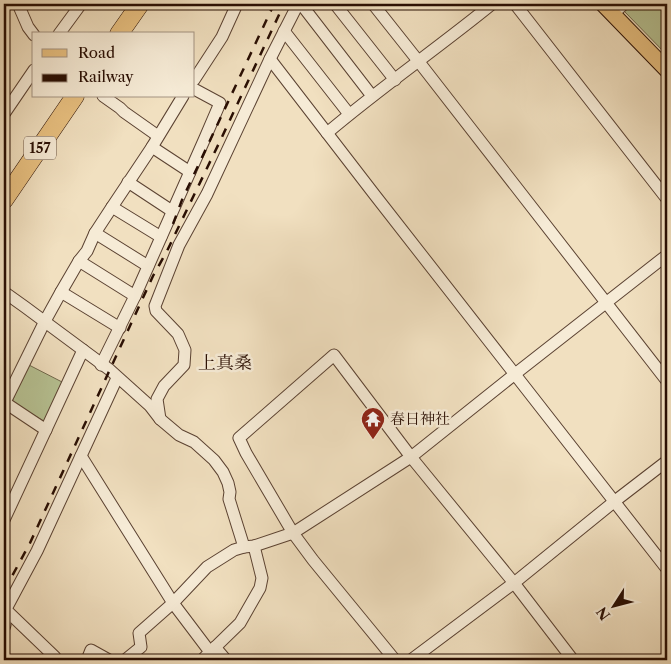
<svg xmlns="http://www.w3.org/2000/svg" width="671" height="664" font-family="'Libre Caslon Text','Noto Serif JP',serif">
  <rect width="100%" height="100%" fill="#f1e0c0"/>
  <filter id="stains"><feTurbulence type="fractalNoise" baseFrequency=".004" numOctaves="4"/><feColorMatrix values="0 0 0 0 .2 0 0 0 0 .09 0 0 0 0 .02 0 0 0 .5 -.17"/></filter>
  <radialGradient id="worn" r=".72"><stop offset=".6" stop-color="#630" stop-opacity="0"/><stop offset="1" stop-color="#630" stop-opacity=".3"/></radialGradient>
  <!-- green -->
  <g fill="#b7c394" stroke="#70684c">
    <path d="M632 4H667V55L624 11Z"/>
    <path d="M27 364 64 383 47 423 12 402Z"/>
  </g>
  <g fill="none" stroke-linecap="round" stroke-linejoin="round">
    <!-- minor casing -->
    <g stroke="#5b4232" stroke-width="13">
      <g id="minor">
        <path d="M18 4 28 27 34 35"/>
        <path d="M301 4 372 96"/>
        <path d="M335 4 395 80"/>
        <path d="M373 4 419 62 667 381"/>
        <path d="M515 4 667 199"/>
        <path d="M613 14 624 4"/>
        <path d="M284 31 349 114"/>
        <path d="M59 34 81 4"/>
        <path d="M270 59 374 194 667 569"/>
        <path d="M194 80 222 37 237 4"/>
        <path d="M103 96 120 108 124 112 158 136"/>
        <path d="M4 114 34 70"/>
        <path d="M327 133C380 88 438 48 492 4"/>
        <path d="M152 147 190 172"/>
        <path d="M128 182 172 211"/>
        <path d="M112 207 161 237"/>
        <path d="M95 233 148 266"/>
        <path d="M79 261 135 296"/>
        <path d="M4 292 25 307 110 370 150 406 160 419 179 435 194 442 214 460 223 472 228 483 230 492 229 499 244 547"/>
        <path d="M61 292 120 328"/>
        <path d="M101 365 135 296 205 138 220 103 194 89"/>
        <path d="M4 402 46 430"/>
        <path d="M4 404 45 321 61 292 79 261 87 251 95 233 112 207 152 147 183 96"/>
        <path d="M160 419 157 399 164 386 184 365 185 350 178 334 156 311 155 306 179 245 207 194 270 59 298 4"/>
        <path d="M81 456 173 603 210 652"/>
        <path d="M4 520 83 350"/>
        <path d="M4 608 55 657 56 660"/>
        <path d="M4 628 5 625 6 609 37 551 117 378"/>
        <path d="M215 647 226 660"/>
        <path d="M87 660 91 650 109 660"/>
        <path d="M125 660 141 647 139 633 173 603 207 567 234 550 244 547 254 546 293 533 411 457 515 374 667 255"/>
        <path d="M202 660 240 623 260 588 262 578 254 546"/>
        <path d="M395 660 313 560 293 533 246 453 239 438 334 355 411 457 514 583 573 660"/>
        <path d="M411 660 514 583 615 501 667 461"/>
      </g>
    </g>
    <!-- major casing -->
    <g stroke="#290e03" stroke-width="17">
      <path id="major" d="M603 4 667 70"/>
    </g>
    <!-- highway casing -->
    <g stroke="#290e03" stroke-width="19">
      <g id="highway">
        <path d="M119 34 140 4"/>
        <path d="M4 200 75 96"/>
      </g>
    </g>
    <!-- minor -->
    <use href="#minor" stroke="#f6ebd6" stroke-width="11"/>
    <!-- major -->
    <use href="#major" stroke="#e8c080" stroke-width="15"/>
    <!-- highway -->
    <use href="#highway" stroke="#e8c080" stroke-width="18"/>
    <!-- rail -->
    <g stroke="#290e03" stroke-width="2.5" stroke-dasharray="9 9" stroke-linecap="butt">
      <path d="M173 224 182 200 274 4"/>
      <path d="M4 591 30 543 153 276 167 251 222 137 284 4"/>
    </g>
  </g>
  <!-- icons -->
  <defs>
    <g id="temple-pin" transform="scale(1.25)"><path d="M0 17L-7.5 6A9.5 9.5 0 1 1 7.5 6Z" fill="#8f2418" stroke="#f6ebd6"/><path d="M0-6L5-2H3V0L6.5 2.5H4V6H1.5V3h-3V6H-4V2.5H-6.5L-3 0V-2H-5Z" fill="#fff"/></g>
  </defs>
  <g fill-rule="evenodd">
    <use href="#temple-pin" x="373" y="419"/>
  </g>
  <g text-anchor="middle" stroke-width="5" stroke-linejoin="round" paint-order="stroke">
    <!-- shield labels -->
    <rect fill="#f6ebd6" stroke="#665042" stroke-width="1" x="24" y="136.5" width="32" height="23" rx="4"/>
    <g font-size="14" font-weight="bold" fill="#290e03">
      <text x="40" y="153">157</text>
    </g>
    <!-- poi labels -->
    <g font-size="15" fill="#290e03" stroke="#f6ebd6" text-anchor="start">
      <text x="390" y="424">春日神社</text>
    </g>
    <!-- quarter labels -->
    <g font-size="18" fill="#290e03" stroke="#f6ebd6">
      <text x="225" y="369">上真桑</text>
    </g>
  </g>
  <!-- margin -->
  <rect width="671" height="664" fill="none" stroke="#f1e0c0" stroke-width="20"/>
  <rect x="5" y="5" width="661" height="654" fill="none" stroke="#290e03" stroke-width="2.5"/>
  <rect x="10" y="10" width="651" height="644" fill="none" stroke="#290e03"/>
  <!-- legend -->
  <rect x="32" y="32" width="162" height="65" fill="#f6ebd6" stroke="#a49382"/>
  <rect x="42" y="49" width="25" height="8" fill="#e8c080" stroke="#a49382"/>
  <text x="78" y="58" font-size="15" fill="#290e03">Road</text>
  <rect x="42" y="74" width="25" height="8" fill="#290e03" stroke="#a49382"/>
  <text x="78" y="82" font-size="15" fill="#290e03">Railway</text>
  <!-- north arrow -->
  <g transform="translate(614 606) rotate(234)" stroke="#f6ebd6" stroke-width="4" paint-order="stroke">
  <path d="M0-4L9 19L0 12L-9 19Z" fill="#290e03"/>
  <text y="-8" font-size="14" font-weight="bold" text-anchor="middle" fill="#290e03">N</text>
  </g>
  <rect width="100%" height="100%" filter="url(#stains)"/>
  <rect width="100%" height="100%" fill="url(#worn)"/>
</svg>
